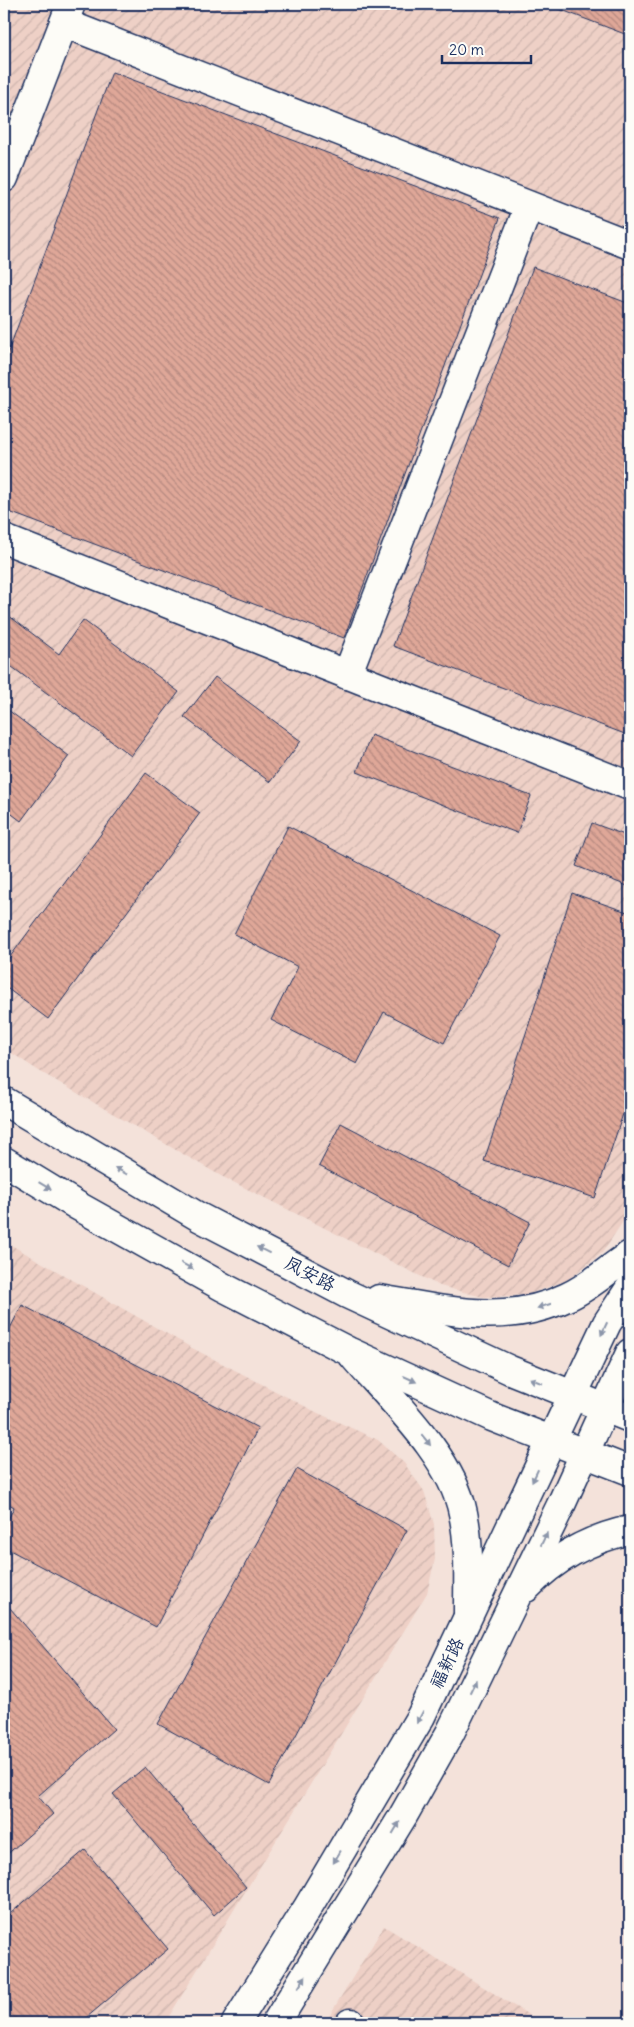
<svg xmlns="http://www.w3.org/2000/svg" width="634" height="2027" font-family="Delius,'LXGW WenKai TC',sans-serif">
  <defs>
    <pattern id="industrial-furrows" width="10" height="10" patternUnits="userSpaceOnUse" patternTransform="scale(1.25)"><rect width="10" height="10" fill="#eed0c6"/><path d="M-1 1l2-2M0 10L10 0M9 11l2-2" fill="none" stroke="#ccb3ac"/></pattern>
    <pattern id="building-back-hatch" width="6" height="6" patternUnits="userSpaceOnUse" patternTransform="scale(1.25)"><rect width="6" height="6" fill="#dfa798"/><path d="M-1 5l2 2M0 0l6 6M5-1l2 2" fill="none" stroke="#b4887f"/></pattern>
  </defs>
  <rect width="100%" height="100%" fill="#f4e2da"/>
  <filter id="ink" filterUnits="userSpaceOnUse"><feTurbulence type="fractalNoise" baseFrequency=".02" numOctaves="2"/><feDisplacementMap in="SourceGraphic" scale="10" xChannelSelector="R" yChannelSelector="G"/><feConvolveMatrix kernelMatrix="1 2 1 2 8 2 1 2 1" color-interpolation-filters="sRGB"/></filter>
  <g filter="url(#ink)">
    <!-- industrial -->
    <g fill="url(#industrial-furrows)">
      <path d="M4 4H630V1206L626 1217 602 1253 567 1280 526 1295 483 1297 440 1286 221 1176 39 1071 4 1048Z"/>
      <path d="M4 1241 192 1348 318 1413 378 1440 404 1463 424 1491 434 1524 435 1559 427 1593 165 2023H4Z"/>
      <path d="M384 1926 542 2023H325Z"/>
    </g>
    <!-- building -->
    <g fill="url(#building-back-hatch)" stroke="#1b2f5e">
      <path d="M546 4H630V36Z"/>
      <path d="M112 72 500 218 344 638 4 510V363Z"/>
      <path d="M533 267 630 304V736L393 646Z"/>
      <path d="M4 612 59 654 83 620 179 692 131 756 4 661Z"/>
      <path d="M215 677 301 741 270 782 184 717Z"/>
      <path d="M4 707 69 756 21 821 4 808Z"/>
      <path d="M371 735 531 796 517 833 357 772Z"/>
      <path d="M146 773 200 813 48 1019 4 986V965Z"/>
      <path d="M592 823 630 837V887L576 866Z"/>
      <path d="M288 826 500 936 444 1043 384 1012 357 1064 271 1020 298 967 234 934Z"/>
      <path d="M572 893 630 913V1093L595 1198 484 1161Z"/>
      <path d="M341 1123 530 1222 508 1265 319 1166Z"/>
      <path d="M22 1305 258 1428 156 1627 4 1547V1528L14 1507 4 1501V1340Z"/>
      <path d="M297 1469 407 1530 269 1785 158 1724Z"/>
      <path d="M4 1601 114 1729 38 1796 53 1814 4 1857Z"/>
      <path d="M145 1767 246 1887 214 1915 113 1794Z"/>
      <path d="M85 1850 168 1949 80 2023H4V1919Z"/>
    </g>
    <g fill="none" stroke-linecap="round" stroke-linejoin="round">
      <!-- minor casing -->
      <g stroke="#1b2f5e" stroke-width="31">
        <g id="minor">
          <path d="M64 23 630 245"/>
          <path d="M4 178 71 4"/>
          <path d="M4 539 630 786"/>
          <path d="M347 675 529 206"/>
          <path d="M4 1101 199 1217 347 1294 510 1370 630 1418"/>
          <path d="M4 1161 78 1206 223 1287 348 1351 492 1417 630 1471"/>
          <path d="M379 1299C443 1309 505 1327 567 1297 590 1287 609 1268 630 1255"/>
          <path d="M354 1357C391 1400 452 1457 463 1513 470 1545 468 1579 468 1612"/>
          <path d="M526 1588C555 1557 589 1539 630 1530"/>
          <path d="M236 2023 308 1907 421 1716 607 1323 630 1288"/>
          <path d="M276 2023 403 1816 450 1733 560 1507 630 1353"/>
          <path d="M350 2023H351"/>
        </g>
      </g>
      <!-- minor -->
      <use href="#minor" stroke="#fdfcf7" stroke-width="28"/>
    </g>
    <!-- one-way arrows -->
    <defs><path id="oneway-solid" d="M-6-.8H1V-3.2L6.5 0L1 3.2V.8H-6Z" transform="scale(1.25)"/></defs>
    <g fill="#8c96aa">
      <use href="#oneway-solid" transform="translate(121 1171) rotate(-150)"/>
      <use href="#oneway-solid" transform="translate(45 1186) rotate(31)"/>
      <use href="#oneway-solid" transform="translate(263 1250) rotate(-153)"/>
      <use href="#oneway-solid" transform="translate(187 1266) rotate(29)"/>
      <use href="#oneway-solid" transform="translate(544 1306) rotate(162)"/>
      <use href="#oneway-solid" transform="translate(604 1329) rotate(115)"/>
      <use href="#oneway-solid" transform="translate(410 1379) rotate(25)"/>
      <use href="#oneway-solid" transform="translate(536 1381) rotate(-159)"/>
      <use href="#oneway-solid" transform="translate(426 1440) rotate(51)"/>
      <use href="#oneway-solid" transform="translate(535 1476) rotate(115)"/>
      <use href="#oneway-solid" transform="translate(544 1539) rotate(-64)"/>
      <use href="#oneway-solid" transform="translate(473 1686) rotate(-64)"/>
      <use href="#oneway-solid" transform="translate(420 1717) rotate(118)"/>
      <use href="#oneway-solid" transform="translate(396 1828) rotate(-59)"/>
      <use href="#oneway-solid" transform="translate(337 1857) rotate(121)"/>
      <use href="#oneway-solid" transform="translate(302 1982) rotate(-58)"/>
    </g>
  </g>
  <g text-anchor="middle" stroke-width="4" stroke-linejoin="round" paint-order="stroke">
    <!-- street labels -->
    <g font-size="18" fill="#1b2f5e" stroke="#fdfcf7">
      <text transform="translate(310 1274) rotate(27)" y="6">凤安路</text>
      <text transform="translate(447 1663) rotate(-64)" y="6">福新路</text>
    </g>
  </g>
  <!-- margin -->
  <rect width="634" height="2027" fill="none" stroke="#fdfcf7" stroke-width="20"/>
  <rect x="10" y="10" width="614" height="2007" fill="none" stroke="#1b2f5e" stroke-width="2" filter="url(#ink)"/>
  <!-- scale -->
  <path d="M442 55v8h89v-8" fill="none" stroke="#1b2f5e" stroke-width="2.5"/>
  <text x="449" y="55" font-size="15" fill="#1b2f5e" stroke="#fdfcf7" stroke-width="4" paint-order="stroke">20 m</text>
</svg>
